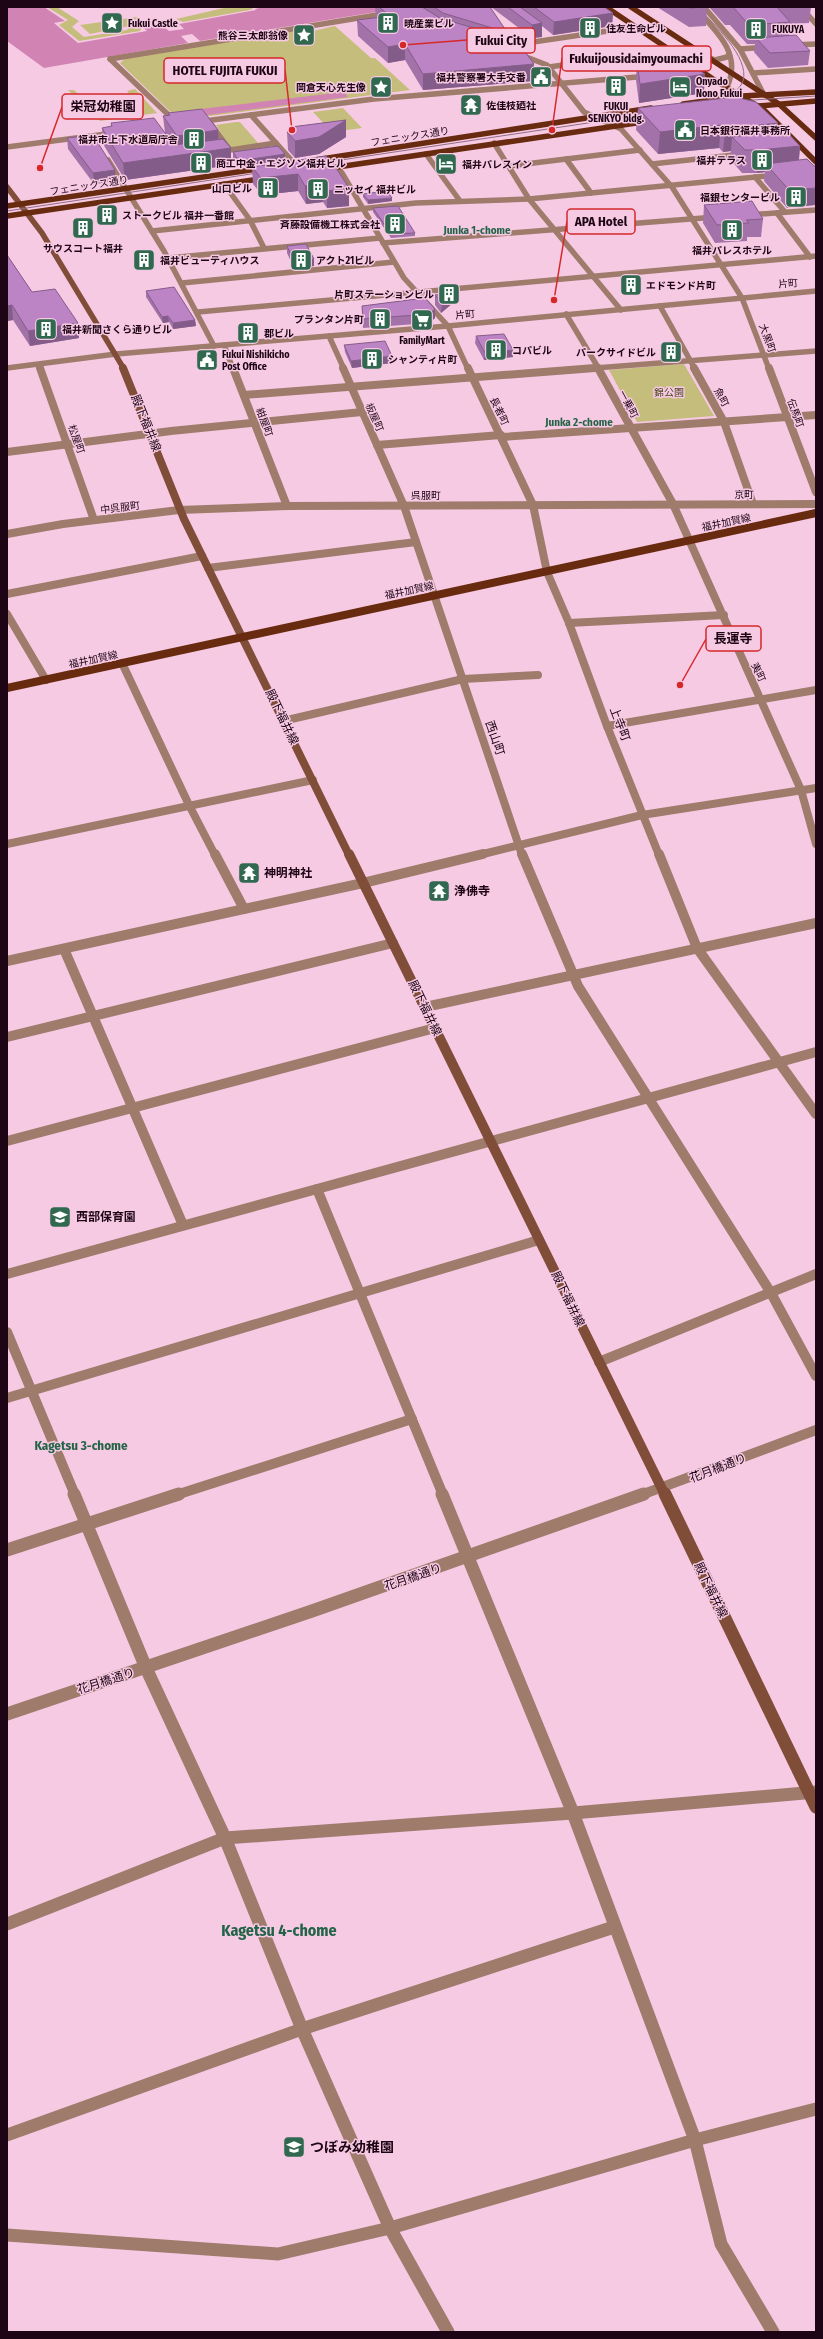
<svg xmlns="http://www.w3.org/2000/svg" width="823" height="2339" font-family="'Fira Sans Condensed','Noto Sans JP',sans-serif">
  <rect width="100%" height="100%" fill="#f7cae4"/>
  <!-- green -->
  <g fill="#c5bd7c">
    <path d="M47 7H57L79 21 72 27 84 37 127 30 129 28 155 23 159 24 142 27 140 31 79 41 59 25 68 20Z"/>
    <path d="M228 7H255L250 10 183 22 176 19Z"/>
    <path d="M137 17 144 23 90 34 80 25Z"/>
    <path d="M335 26 371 58H375L410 90 179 120 120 63 127 57 293 31C305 35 322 28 335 26Z"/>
    <path d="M135 89 157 113 100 121 68 90H74L90 105 99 108 106 114 127 110 121 101 131 96 127 91Z"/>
    <path d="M343 108 362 128 332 132 313 112Z"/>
    <path d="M236 122H240L259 144 231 148 216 125Z"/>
    <path d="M684 364 714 416 637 422 609 370Z"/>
  </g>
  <!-- water -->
  <g fill="#d184b4">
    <path d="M7 7H44L65 21 54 23 78 43 147 31 144 28 162 25 169 31 184 29 179 24 256 10 255 9 259 8 258 7H391L394 9 200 41 192 34 181 36 188 43 44 68 7 41Z"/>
    <path d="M344 92 348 97 185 118 183 111Z"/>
  </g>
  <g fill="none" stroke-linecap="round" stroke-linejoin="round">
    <!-- minor-far3 -->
    <g stroke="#9f7b6c" stroke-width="5.5">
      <path d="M801 7 816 24"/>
      <path d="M792 45 816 44"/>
      <path d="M506 46 635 27"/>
      <path d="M740 49 768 47"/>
      <path d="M516 53 547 65 584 112 621 129 672 187 742 298 769 369"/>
      <path d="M705 56 715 60 727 57 729 54"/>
      <path d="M110 59 389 13"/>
      <path d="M110 59 178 124"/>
      <path d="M549 67 669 50"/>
      <path d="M754 73 816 69"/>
      <path d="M251 115 294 163"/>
      <path d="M197 122 374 99 649 76"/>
      <path d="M211 124 230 150 276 143"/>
      <path d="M494 143 529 199 621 310"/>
      <path d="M7 147 114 133"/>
      <path d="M426 154 460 201"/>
      <path d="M566 159 591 193"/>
      <path d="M108 160 164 251 214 346"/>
      <path d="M652 164 743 154"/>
      <path d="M509 166 640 150"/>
      <path d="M755 177 785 212"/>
      <path d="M224 184 250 220 264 248"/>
      <path d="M777 213 810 257"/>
      <path d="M748 215 816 210"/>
      <path d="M152 231 416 203 529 199 778 175"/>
      <path d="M383 243 716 217"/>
      <path d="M168 258 380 238"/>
      <path d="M182 283 394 262"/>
      <path d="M660 306 695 369"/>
      <path d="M198 312 816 256"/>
      <path d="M566 314 599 369"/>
      <path d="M329 336 344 369"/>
      <path d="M224 345 233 369"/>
      <path d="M39 365 40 369"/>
      <path d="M582 369 816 351"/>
    </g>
    <!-- minor-far2 -->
    <g stroke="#9f7b6c" stroke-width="8">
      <path d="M40 368 94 520"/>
      <path d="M233 368 287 506"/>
      <path d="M343 368 404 506 522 855"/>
      <path d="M598 368 673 504 801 790 816 844"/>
      <path d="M694 368 724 422 753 504"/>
      <path d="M769 368 816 492"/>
      <path d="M244 395 595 368"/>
      <path d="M502 437 816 415"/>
      <path d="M377 445 501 435"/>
      <path d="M7 452 171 431 362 412"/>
      <path d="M7 534 63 524 179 510 287 506 816 504"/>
      <path d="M208 568 416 542"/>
      <path d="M7 594 202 556"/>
      <path d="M7 614 46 680"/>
      <path d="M569 623 724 615"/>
      <path d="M122 663 189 805 215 855"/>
      <path d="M283 721 463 679 538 675"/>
      <path d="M607 726 816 690"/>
      <path d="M7 844 313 780"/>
    </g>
    <!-- minor-far1 -->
    <g stroke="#9f7b6c" stroke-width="10">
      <path d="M215 854 244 909"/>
      <path d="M522 854 578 986 771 1293 816 1376"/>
      <path d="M64 949 183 1225"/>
      <path d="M425 1007 816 923"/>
      <path d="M7 1037 393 943"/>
      <path d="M7 1141 435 1028"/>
      <path d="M7 1274 317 1189 443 1495"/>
      <path d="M599 1362 816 1274"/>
      <path d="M7 1398 539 1240"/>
      <path d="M176 1495 412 1419"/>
    </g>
    <!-- minor -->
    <g stroke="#9f7b6c" stroke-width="13">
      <path d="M442 1494 573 1813 695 2140 721 2244 773 2332"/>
      <path d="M7 1550 179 1494"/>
      <path d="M146 1668 225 1838 302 2029 390 2228 448 2332"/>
      <path d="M7 1924 225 1838 573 1813 816 1792"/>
      <path d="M7 2135 302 2029 614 1927"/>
      <path d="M7 2235 278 2254 390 2228 695 2140 816 2109"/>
    </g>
    <!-- tertiary-far3 -->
    <g stroke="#9f7b6c" stroke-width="5.5">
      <path d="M694 7C715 30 743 53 727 87"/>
      <path d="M704 7 740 49 764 95"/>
      <path d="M328 166 337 167 342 173 404 278 448 326 468 369"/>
      <path d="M7 368 116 354 448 326 816 291"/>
    </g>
    <!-- tertiary-far2 -->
    <g stroke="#9f7b6c" stroke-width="8">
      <path d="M468 368 533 505 547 572 569 623 607 726 659 855"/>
      <path d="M479 855 642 815 816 788"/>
    </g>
    <!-- tertiary-far1 -->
    <g stroke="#9f7b6c" stroke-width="10">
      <path d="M659 854 697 948 816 1114"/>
      <path d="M7 961 363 883 483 854"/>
      <path d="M317 1189 816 1052"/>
      <path d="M7 1332 75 1495"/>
      <path d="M641 1495 816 1430"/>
    </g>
    <!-- tertiary -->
    <g stroke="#9f7b6c" stroke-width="13">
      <path d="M74 1494 146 1668"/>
      <path d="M7 1714 312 1611 644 1494"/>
    </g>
    <!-- secondary-far3 -->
    <path stroke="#804d38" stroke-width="5.5" d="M7 187 42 233 124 369"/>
    <!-- secondary-far2 -->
    <path stroke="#804d38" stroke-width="8" d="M123 368 184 519 349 855"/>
    <!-- secondary-far1 -->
    <path stroke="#804d38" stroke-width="10" d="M349 854 665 1495"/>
    <!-- secondary -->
    <path stroke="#804d38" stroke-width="13" d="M665 1494 816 1807"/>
    <!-- primary-far1 -->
    <g stroke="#682b10" stroke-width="5.5">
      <path d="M606 7 719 83 763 109 816 162"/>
      <path d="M631 7 779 104 816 138"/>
      <path d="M683 104 742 96 816 92"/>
      <path d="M747 107 816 101"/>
      <path d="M315 160 651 108"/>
      <path d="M324 169 650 121"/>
      <path d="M7 206 265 168"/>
      <path d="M7 216 266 178"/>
    </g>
    <!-- primary -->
    <path stroke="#682b10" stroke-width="8" d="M7 688 816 513"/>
    <!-- tram -->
    <g stroke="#916d83" stroke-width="1">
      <path d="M698 7C713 24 750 57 743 81 739 92 726 97 717 102"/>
      <path d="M737 101 816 96"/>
      <path d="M321 163 648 114"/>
      <path d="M7 211 264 172"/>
    </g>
  </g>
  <!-- wall -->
  <g fill="#a372a9">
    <path d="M375 7H490L505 29V38L533 81 423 90 405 60 388 63 358 36 357 20 376 18Z"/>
    <path d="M491 7H604L613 13 612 26 553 35 542 26V37L532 38Z"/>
    <path d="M657 7H707L706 26 689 27Z"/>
    <path d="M709 7H811L809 23 790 24 789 36 810 51 808 65 768 68 754 52 755 44H747L730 25H725Z"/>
    <path d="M637 62 704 93 639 103 636 80Z"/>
    <path d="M638 108 778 123 777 132 800 146 799 160 787 208 764 181 765 172 757 173H742L730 159 731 151 723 152 719 148 658 154 636 130Z"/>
    <path d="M168 113 218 139 231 165 125 180 103 144 102 128 111 126V123L165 133 163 116 168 115Z"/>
    <path d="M346 120V137L319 154 295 158 288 150 287 132H291V127Z"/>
    <path d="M67 138 115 170 116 181 94 184 68 149Z"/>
    <path d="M233 152 285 160 240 166 233 158Z"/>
    <path d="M326 156 349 188V206L327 208 323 202 306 204 298 191 262 195 253 184 252 167Z"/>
    <path d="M363 194 392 201 368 204 363 197Z"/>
    <path d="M704 205 763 219 761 237H747V241L715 243 703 223Z"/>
    <path d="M373 208 415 233V236L391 238 373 212Z"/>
    <path d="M287 246 314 259V266L294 268 287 253Z"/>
    <path d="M7 255 32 292 78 323 79 338 30 346 13 320 7 321Z"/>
    <path d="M146 291 195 320 196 326 173 329 169 322 163 323 146 297Z"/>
    <path d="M453 293V303L441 313 435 305V295Z"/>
    <path d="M425 298 435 318 429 323 363 328 362 306Z"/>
    <path d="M476 336 513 357 484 360 475 343Z"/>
    <path d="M344 345 392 356V363L352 368 345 352Z"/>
  </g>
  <!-- shaded-wall -->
  <g fill="#845c8a">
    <path d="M613 13 612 26 553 35 554 22Z"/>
    <path d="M542 23V37L532 38V25Z"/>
    <path d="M505 29V42L498 43 499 30Z"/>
    <path d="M405 44V60L388 63V47Z"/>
    <path d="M534 64 533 81 423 90V74Z"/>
    <path d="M705 74 704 93 639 103 640 84Z"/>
    <path d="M346 120V137L319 154 295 158V141Z"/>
    <path d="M778 123 776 146 732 137 731 151 723 152 725 129Z"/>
    <path d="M721 125 719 148 658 154 660 132Z"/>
    <path d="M218 130 219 147 178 153 177 136Z"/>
    <path d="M800 146 798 169 766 164 765 172 757 173 759 150Z"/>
    <path d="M231 148V165L125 180 123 163Z"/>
    <path d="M285 154V160L240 166 239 161Z"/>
    <path d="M115 170 116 181 94 184 93 173Z"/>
    <path d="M298 174V191L262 195 261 178Z"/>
    <path d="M323 184V202L306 204 305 186Z"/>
    <path d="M349 188V206L327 208V191Z"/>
    <path d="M816 188V205L787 208 789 190Z"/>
    <path d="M392 198V201L368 204V200Z"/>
    <path d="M314 259V266L294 268V261Z"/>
    <path d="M453 293V303L441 313 442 302Z"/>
    <path d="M12 305 13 320 7 321V306Z"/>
    <path d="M435 309V318L429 323V314Z"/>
    <path d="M168 316 169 322 163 323 162 317Z"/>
    <path d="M195 320 196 326 173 329V323Z"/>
    <path d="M78 323 79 338 30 346 28 331Z"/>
    <path d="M513 350V357L484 360 485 353Z"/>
    <path d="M392 356V363L352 368 351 361Z"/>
  </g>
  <!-- building -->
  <g fill="#bd84c5" stroke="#845c8a">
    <path d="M379 7H422L440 18 517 41 534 64 423 74 405 44 388 47 357 20 390 16Z"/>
    <path d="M434 7H490L505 29 499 30 443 13Z"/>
    <path d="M508 7H520L542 23 532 25Z"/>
    <path d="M534 7H604L613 13 554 22Z"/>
    <path d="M688 7H708L690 8Z"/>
    <path d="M733 7H777L790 22 749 25Z"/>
    <path d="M796 35 810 51 770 53 756 38Z"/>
    <path d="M680 58 705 74 640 84 637 62Z"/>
    <path d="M735 97 756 102 778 123 725 129 721 125 660 132 638 108Z"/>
    <path d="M202 109 218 130 177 136 163 116 170 115 168 113Z"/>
    <path d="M154 118 174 145 223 139 231 148 123 163 102 128 112 126 111 123Z"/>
    <path d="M346 120 319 137 295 141 287 132 294 131 291 127Z"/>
    <path d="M786 131 800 146 759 150H745L732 137Z"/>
    <path d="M93 135 115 170 93 173 67 138Z"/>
    <path d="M278 146 285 154 239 161 233 152Z"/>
    <path d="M326 156 329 160H331L349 188 327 191 323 184 305 186 298 174 261 178 252 167Z"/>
    <path d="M807 159 814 166H816V188L789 190 766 164Z"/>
    <path d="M387 191 392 198 368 200 363 194Z"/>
    <path d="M752 201 763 219 746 220 749 223 717 225 704 205Z"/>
    <path d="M398 206 415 233 391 234 373 208Z"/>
    <path d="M306 244 314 259 294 261 287 246Z"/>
    <path d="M7 255 32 292 55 289 78 323 28 331 12 305 7 306Z"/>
    <path d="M174 287 195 320 173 323 168 316 162 317 146 291Z"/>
    <path d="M453 293 442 302 435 295Z"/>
    <path d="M425 298 435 309 429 314 363 319 362 306Z"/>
    <path d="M504 334 513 350 485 353 476 336Z"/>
    <path d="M385 341 392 356 351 361 344 345Z"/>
  </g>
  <!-- icons -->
  <defs>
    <g id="sight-square" transform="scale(1.15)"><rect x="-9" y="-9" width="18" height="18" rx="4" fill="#316850" stroke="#f7cae4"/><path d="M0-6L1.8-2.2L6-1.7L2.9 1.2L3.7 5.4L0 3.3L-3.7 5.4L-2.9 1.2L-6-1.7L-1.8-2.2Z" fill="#fff"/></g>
    <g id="building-square" transform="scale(1.15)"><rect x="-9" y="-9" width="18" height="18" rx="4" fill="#316850" stroke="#f7cae4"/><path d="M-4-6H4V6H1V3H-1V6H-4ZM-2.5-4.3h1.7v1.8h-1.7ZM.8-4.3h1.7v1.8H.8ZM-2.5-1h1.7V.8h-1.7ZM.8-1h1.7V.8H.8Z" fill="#fff"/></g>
    <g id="civic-square" transform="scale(1.15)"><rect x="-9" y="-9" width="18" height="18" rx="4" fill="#316850" stroke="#f7cae4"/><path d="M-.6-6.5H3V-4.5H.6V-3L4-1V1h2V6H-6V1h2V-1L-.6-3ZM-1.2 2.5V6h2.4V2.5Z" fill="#fff"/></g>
    <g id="hotel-square" transform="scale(1.15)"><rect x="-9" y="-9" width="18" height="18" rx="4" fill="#316850" stroke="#f7cae4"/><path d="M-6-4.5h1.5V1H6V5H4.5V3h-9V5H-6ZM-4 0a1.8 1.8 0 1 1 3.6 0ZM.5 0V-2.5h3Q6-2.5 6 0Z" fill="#fff"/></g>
    <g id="temple-square" transform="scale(1.15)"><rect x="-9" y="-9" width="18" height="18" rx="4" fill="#316850" stroke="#f7cae4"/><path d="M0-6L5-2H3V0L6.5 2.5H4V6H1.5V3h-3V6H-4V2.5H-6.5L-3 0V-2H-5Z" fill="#fff"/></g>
    <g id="supermarket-square" transform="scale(1.15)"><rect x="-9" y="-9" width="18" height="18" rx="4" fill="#316850" stroke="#f7cae4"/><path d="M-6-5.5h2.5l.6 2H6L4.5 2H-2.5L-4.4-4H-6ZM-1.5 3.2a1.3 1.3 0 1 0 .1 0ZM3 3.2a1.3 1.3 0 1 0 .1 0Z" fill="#fff"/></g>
    <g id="school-square" transform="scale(1.15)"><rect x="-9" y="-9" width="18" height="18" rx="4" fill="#316850" stroke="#f7cae4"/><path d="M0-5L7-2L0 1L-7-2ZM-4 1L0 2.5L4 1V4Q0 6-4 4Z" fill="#fff"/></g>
  </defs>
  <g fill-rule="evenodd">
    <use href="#sight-square" x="112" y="23"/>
    <use href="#building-square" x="388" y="23"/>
    <use href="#building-square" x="590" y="28"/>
    <use href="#building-square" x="756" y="29"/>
    <use href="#sight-square" x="304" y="35"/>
    <use href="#civic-square" x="541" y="77"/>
    <use href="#building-square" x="616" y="86"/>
    <use href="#sight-square" x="381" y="87"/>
    <use href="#hotel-square" x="680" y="87"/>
    <use href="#temple-square" x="471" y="105"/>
    <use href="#civic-square" x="685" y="130"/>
    <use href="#building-square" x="194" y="139"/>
    <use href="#building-square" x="762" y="160"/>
    <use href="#building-square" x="201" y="163"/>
    <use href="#hotel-square" x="446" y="164"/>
    <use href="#building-square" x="268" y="188"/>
    <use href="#building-square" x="318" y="189"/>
    <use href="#building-square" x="796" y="197"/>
    <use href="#building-square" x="107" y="215"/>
    <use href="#building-square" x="395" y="224"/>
    <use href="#building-square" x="83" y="228"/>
    <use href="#building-square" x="732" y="230"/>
    <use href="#building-square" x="144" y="260"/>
    <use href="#building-square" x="301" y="260"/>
    <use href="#building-square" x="631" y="285"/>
    <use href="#building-square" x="449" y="294"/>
    <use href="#building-square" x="380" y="319"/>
    <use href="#supermarket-square" x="422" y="320"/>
    <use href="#building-square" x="46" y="329"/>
    <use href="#building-square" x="248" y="333"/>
    <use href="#building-square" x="496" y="350"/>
    <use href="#building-square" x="671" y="352"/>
    <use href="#building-square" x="372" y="359"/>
    <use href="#civic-square" x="207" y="360"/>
    <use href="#temple-square" x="249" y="873"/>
    <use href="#temple-square" x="439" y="891"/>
    <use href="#school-square" x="60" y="1217"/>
    <use href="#school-square" x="294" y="2147"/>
  </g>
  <g text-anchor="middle" stroke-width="3" stroke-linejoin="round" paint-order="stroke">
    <!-- far-poi labels -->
    <g font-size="10" font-weight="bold" fill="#1e0515" stroke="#f7cae4" text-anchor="start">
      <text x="128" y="27">Fukui Castle</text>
      <text x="404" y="27">暁産業ビル</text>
      <text x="606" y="32">住友生命ビル</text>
      <text x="772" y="33">FUKUYA</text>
      <text x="288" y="39" text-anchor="end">熊谷三太郎翁像</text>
      <text x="526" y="81" text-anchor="end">福井警察署大手交番</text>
      <text x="696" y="85">Onyado<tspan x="696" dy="12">Nono Fukui</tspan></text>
      <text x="366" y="91" text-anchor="end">岡倉天心先生像</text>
      <text x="486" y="109">佐佳枝廼社</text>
      <text x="616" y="110" text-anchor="middle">FUKUI<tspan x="616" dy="12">SENKYO bldg.</tspan></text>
      <text x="700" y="134">日本銀行福井事務所</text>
      <text x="178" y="143" text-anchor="end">福井市上下水道局庁舎</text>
      <text x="746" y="164" text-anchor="end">福井テラス</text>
      <text x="216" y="167">商工中金・エジソン福井ビル</text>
      <text x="462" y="168">福井パレスイン</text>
      <text x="252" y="192" text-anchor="end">山口ビル</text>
      <text x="334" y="193">ニッセイ 福井ビル</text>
      <text x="780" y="201" text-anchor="end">福銀センタービル</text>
      <text x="122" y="219">ストークビル 福井一番館</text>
      <text x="380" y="228" text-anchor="end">斉藤設備機工株式会社</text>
      <text x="83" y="252" text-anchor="middle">サウスコート福井</text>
      <text x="732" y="254" text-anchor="middle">福井パレスホテル</text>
      <text x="160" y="264">福井ビューティハウス</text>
      <text x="316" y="264">アクト21ビル</text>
      <text x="646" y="289">エドモンド片町</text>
      <text x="434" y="298" text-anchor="end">片町ステーションビル</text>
      <text x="364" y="323" text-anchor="end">プランタン片町</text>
      <text x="62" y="333">福井新聞さくら通りビル</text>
      <text x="264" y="337">郡ビル</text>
      <text x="422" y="344" text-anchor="middle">FamilyMart</text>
      <text x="512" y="354">コパビル</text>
      <text x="656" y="356" text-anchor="end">パークサイドビル</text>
      <text x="222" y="358">Fukui Nishikicho<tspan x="222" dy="12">Post Office</tspan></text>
      <text x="388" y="363">シャンティ片町</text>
    </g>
    <!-- far-street labels -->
    <g font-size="10" fill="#1e0515" stroke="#f7cae4">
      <text transform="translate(410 136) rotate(-9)" y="4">フェニックス通り</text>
      <text transform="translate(89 185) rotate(-9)" y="4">フェニックス通り</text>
      <text transform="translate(788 283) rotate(-5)" y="4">片町</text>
      <text transform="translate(465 314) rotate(-6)" y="4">片町</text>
      <text transform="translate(768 338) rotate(70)" y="4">大黒町</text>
      <text transform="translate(722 397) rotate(61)" y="4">魚町</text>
      <text transform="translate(629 404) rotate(62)" y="4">一乗町</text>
      <text transform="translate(500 411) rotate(64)" y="4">長者町</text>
      <text transform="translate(796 413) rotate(69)" y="4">伝馬町</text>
      <text transform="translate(375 417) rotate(66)" y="4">板屋町</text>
      <text transform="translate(265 422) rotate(69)" y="4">紺屋町</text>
      <text transform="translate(77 439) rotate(70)" y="4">松屋町</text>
      <text x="744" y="498">京町</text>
      <text x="426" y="499">呉服町</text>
      <text transform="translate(120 507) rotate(-7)" y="4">中呉服町</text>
      <text transform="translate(726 522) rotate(-12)" y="4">福井加賀線</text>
      <text transform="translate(409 590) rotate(-12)" y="4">福井加賀線</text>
      <text transform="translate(93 659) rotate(-12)" y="4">福井加賀線</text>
      <text transform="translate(759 672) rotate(64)" y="4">夷町</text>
    </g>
    <!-- far-park labels -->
    <g font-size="10" fill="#4b4620" stroke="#f7cae4">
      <text x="669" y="396">錦公園</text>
    </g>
    <!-- far-neighbourhood labels -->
    <g font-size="11" font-weight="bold" fill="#236448" stroke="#f7cae4">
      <text x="477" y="234">Junka 1-chome</text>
      <text x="579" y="426">Junka 2-chome</text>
    </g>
    <!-- street labels -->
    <g font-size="12" fill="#1e0515" stroke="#f7cae4">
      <text transform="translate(146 423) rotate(68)" y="4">殿下福井線</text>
      <text transform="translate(282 717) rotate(64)" y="4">殿下福井線</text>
      <text transform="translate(620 724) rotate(69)" y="4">上寺町</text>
      <text transform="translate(495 738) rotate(71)" y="4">西山町</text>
      <text transform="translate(425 1008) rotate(64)" y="4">殿下福井線</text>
      <text transform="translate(568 1299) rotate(64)" y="4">殿下福井線</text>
      <text transform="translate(718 1468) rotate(-21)" y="4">花月橋通り</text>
      <text transform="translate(413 1577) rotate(-19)" y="4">花月橋通り</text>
      <text transform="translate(711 1590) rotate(64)" y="4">殿下福井線</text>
      <text transform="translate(106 1681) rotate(-18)" y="4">花月橋通り</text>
    </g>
    <!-- poi labels -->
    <g font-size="12" font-weight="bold" fill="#1e0515" stroke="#f7cae4" text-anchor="start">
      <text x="264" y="877">神明神社</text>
      <text x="454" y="895">浄佛寺</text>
      <text x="76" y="1221">西部保育園</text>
    </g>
    <!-- neighbourhood labels -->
    <g font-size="13" font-weight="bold" fill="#236448" stroke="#f7cae4">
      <text x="81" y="1450">Kagetsu 3-chome</text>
    </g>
    <!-- near-poi labels -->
    <g font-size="14" font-weight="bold" fill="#1e0515" stroke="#f7cae4" text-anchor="start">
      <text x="310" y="2152">つぼみ幼稚園</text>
    </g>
    <!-- near-neighbourhood labels -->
    <g font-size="16" font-weight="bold" fill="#236448" stroke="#f7cae4">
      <text x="279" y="1936">Kagetsu 4-chome</text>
    </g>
  </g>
  <!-- callouts -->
  <path fill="none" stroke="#d62828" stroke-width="1.5" d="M403 45L467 40M552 130L562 58M292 130L285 70M40 168L62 107M554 300L567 221M680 685L706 639"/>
  <g fill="#d62828" stroke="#f7cae4" stroke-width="1.5">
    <circle cx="403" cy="45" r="4"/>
    <circle cx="552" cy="130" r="4"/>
    <circle cx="292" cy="130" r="4"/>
    <circle cx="40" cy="168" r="4"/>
    <circle cx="554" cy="300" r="4"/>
    <circle cx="680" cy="685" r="4"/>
  </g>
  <g fill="#f7cae4" stroke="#d62828" stroke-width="1.5">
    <rect x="467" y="28" width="68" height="25" rx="4"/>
    <rect x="562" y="46" width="149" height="25" rx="4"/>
    <rect x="164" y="58" width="121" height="25" rx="4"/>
    <rect x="62" y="94" width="81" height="25" rx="4"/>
    <rect x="567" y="209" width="68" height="25" rx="4"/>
    <rect x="706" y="626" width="55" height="25" rx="4"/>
  </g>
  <g font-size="13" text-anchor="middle" font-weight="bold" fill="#1e0515">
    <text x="501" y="45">Fukui City</text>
    <text x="636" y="63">Fukuijousidaimyoumachi</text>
    <text x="225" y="75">HOTEL FUJITA FUKUI</text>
    <text x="103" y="111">栄冠幼稚園</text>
    <text x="601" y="226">APA Hotel</text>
    <text x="733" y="643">長運寺</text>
  </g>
  <!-- border -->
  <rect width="823" height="2339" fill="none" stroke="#1e0515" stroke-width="16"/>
</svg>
